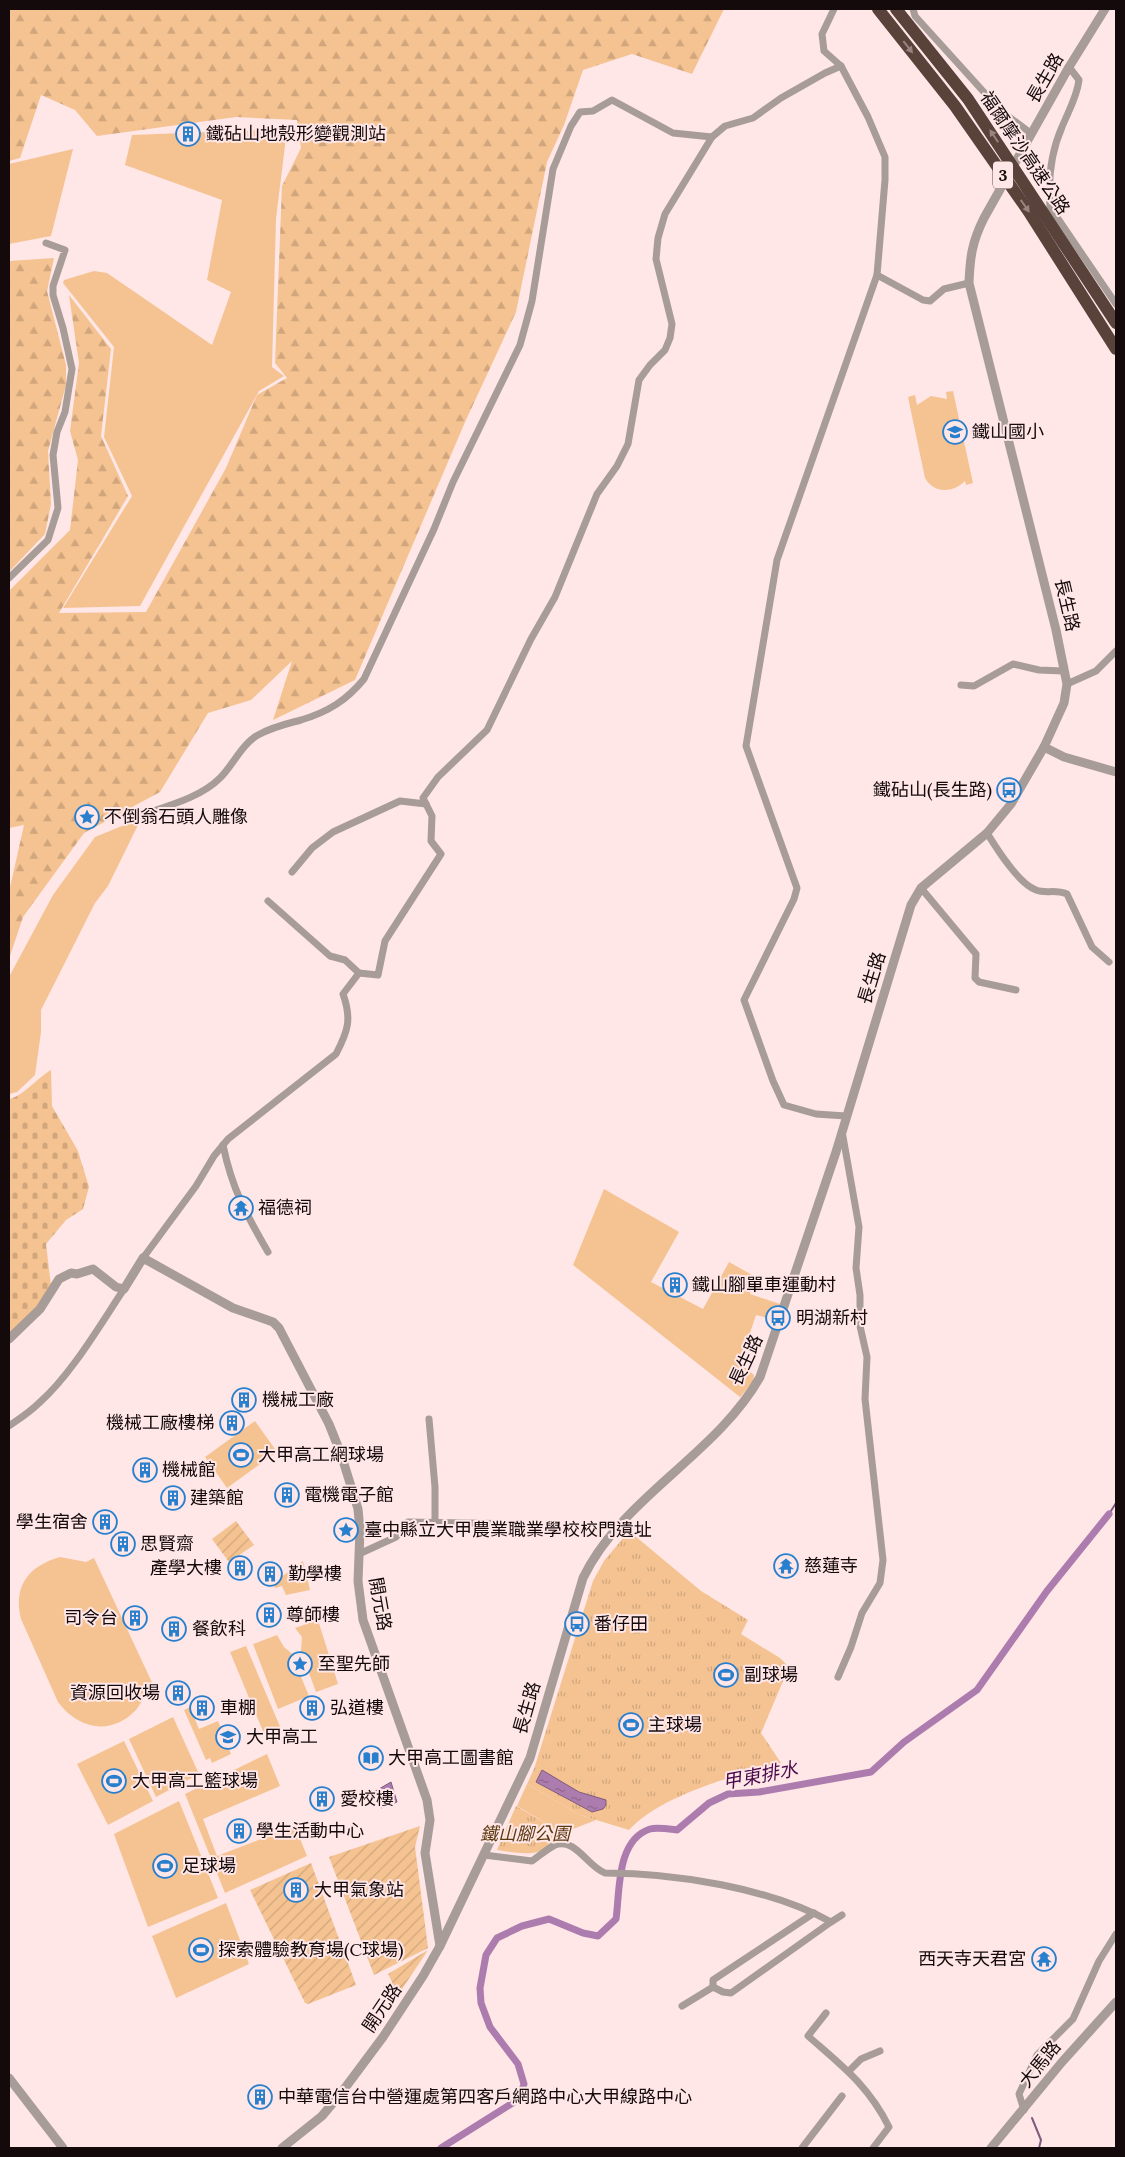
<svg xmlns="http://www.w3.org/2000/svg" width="1125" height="2157" font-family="Lora,'Noto Sans TC',serif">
  <defs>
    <pattern id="forest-firs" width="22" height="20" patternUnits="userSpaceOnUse" patternTransform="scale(1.25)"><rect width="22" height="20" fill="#f5c391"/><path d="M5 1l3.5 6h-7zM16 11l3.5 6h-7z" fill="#d1a67c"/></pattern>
    <pattern id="cemetery-stones" width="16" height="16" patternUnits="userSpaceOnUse" patternTransform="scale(1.25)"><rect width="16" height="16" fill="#f5c391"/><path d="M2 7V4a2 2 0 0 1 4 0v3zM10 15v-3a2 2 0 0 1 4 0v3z" fill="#d1a67c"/></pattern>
    <pattern id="park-tufts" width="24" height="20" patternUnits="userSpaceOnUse" patternTransform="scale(1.25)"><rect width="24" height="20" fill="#f5c391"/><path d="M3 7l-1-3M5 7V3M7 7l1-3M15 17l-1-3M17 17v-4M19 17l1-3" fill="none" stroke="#d1a67c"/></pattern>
    <pattern id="garden-furrows" width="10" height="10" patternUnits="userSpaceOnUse" patternTransform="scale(1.25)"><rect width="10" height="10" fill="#f5c391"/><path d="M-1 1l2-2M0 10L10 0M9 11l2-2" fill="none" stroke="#d1a67c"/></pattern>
    <pattern id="water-ripples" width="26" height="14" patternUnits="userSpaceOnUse" patternTransform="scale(1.25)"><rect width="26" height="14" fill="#ad7cae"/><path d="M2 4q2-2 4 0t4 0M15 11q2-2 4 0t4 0" fill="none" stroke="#8c648c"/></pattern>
  </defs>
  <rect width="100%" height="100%" fill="#ffe6e7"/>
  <!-- grass -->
  <g fill="#f5c391">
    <path d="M287 129 276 219 272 367 284 376 259 391 140 606 63 608 132 496 104 437 114 347 63 283 64 280 94 271 107 273 212 345 231 292 207 280 222 200 125 165 132 135Z"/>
    <path d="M73 149 51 236 9 244V164Z"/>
    <path d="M953 391 973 483 966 485 965 481C953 493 934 494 925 478L908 397 915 395 917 405 931 396 947 399 946 392Z"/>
    <path d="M139 819 137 827 108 886 95 903 41 1010V1032L35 1075 17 1092 9 1094V977L53 895 95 837Z"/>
    <path d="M604 1189 679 1232 651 1282 703 1309 729 1262 754 1276 750 1294 780 1304 775 1320 756 1315 740 1363 754 1375 753 1382 740 1397 573 1265Z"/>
    <path d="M255 1421 277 1452 227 1488 205 1457Z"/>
    <path d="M60 1557 86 1562 94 1558 155 1689C141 1696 144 1701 135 1711 110 1736 78 1729 58 1702L21 1619C13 1585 29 1566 60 1557Z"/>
    <path d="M303 1561 310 1590 286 1595 282 1586 275 1588 273 1583Z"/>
    <path d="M318 1620 338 1684 316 1692 301 1651 302 1637 295 1628Z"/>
    <path d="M277 1635 284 1647 291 1653 309 1696 278 1709 253 1644Z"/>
    <path d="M246 1646 281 1729 265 1736 230 1652Z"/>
    <path d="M190 1707 199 1729 218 1721 231 1754 212 1763 210 1758 206 1760 184 1710Z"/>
    <path d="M173 1717 199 1774 156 1797 129 1739Z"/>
    <path d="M124 1741 153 1801 108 1825 77 1764Z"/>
    <path d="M267 1754 280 1786 203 1819 217 1856 295 1826 307 1856 225 1893 185 1794Z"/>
    <path d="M527 1784 580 1815 596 1820 563 1833 517 1806Z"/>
    <path d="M179 1801 218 1898 148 1927 114 1834Z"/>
    <path d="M226 1903 249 1964 176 1998 152 1936Z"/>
  </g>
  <!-- forest -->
  <g fill="url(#forest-firs)">
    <path d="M9 9H724L692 74 632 54 583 70 564 125 547 162 516 312 465 422 355 680 273 720 292 661 251 700 208 713 160 792 84 833 23 917 9 959V892L24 825 9 828V591L70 530 78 460 70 431 79 363 69 295 111 349 101 436 128 496 59 613 146 612 226 468 257 395 287 378 275 363 282 186 301 148 297 120 236 117 97 136 75 110 41 95 20 158 9 161Z"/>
    <path d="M54 258 47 291 66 365V385L48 451 51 504 45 534 9 572V261Z"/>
  </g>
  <!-- cemetery -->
  <path fill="url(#cemetery-stones)" d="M51 1070 52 1106 78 1151 89 1187 83 1209 66 1220 46 1244 51 1286 19 1335 9 1343V1099C22 1097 37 1078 51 1070Z"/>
  <!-- park -->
  <g fill="url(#park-tufts)">
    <path d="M629 1531 701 1591 748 1620 741 1634 780 1658 789 1667 761 1733 781 1763C736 1775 661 1795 629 1830L580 1815 527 1784 534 1769 593 1581 604 1561Z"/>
    <path d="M516 1806 563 1833C545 1859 525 1854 497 1850Z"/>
  </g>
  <!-- garden -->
  <g fill="url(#garden-furrows)">
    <path d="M236 1521 254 1545 229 1562 212 1539Z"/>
    <path d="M420 1826 415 1847 428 1948 374 1975 329 1857Z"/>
    <path d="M311 1863 356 1985 308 2004 305 2003 250 1890Z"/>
    <path d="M428 1950 390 2007 383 1986 392 1982 388 1974Z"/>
  </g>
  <!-- water -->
  <g fill="url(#water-ripples)" stroke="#7f5a7d">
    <path d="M542 1770 579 1792 606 1800V1805L603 1809 592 1812 536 1782Z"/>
    <path d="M391 1782 397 1802 381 1808 377 1796 372 1793Z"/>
  </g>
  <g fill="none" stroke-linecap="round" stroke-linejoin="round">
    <!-- stream -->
    <g stroke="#7f5a7d" stroke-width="2">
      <path d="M1109 1514 1116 1503"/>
      <path d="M1032 2118 1041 2140 1039 2148"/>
    </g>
    <!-- canal -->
    <path stroke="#ad7cae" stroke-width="7" d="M441 2148 519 2099 524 2084 518 2064 490 2027 481 2003 480 1988 486 1955 497 1938 522 1926 549 1919 583 1933 598 1936 616 1919C620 1892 616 1840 650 1829 657 1827 669 1829 677 1830L709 1803 728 1794 759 1792 871 1772 904 1742 977 1690 1047 1591 1109 1514"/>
    <!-- minor -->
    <g stroke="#a79c97" stroke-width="7">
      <path d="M834 9 822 34 824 51 841 66 868 117 885 157V180L877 275 777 560 746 746 797 888 794 899 744 1000 773 1081 784 1105 816 1114 846 1116"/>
      <path d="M913 9 915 16 1001 111 1032 134"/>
      <path d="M1069 67 1079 80C1077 97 1068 112 1062 127 1051 152 1048 181 1050 207L1116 304"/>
      <path d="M877 275 923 300 930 301 944 289 969 283"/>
      <path d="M9 578 48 540 58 508 53 455 57 432 65 412 72 369 63 328 53 295V286L65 250 46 243"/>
      <path d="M1067 684 1096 671 1116 651"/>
      <path d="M961 685 974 686 1013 664 1039 670 1063 671"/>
      <path d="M141 815C167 806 200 798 220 778 233 765 242 744 258 735 272 727 286 724 301 720 328 712 347 700 364 679L434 529 453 482 520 345 532 301 553 169 571 126 580 112 593 111 612 100 673 133 712 137 725 126 753 118 781 98 825 73 841 66"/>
      <path d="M987 833C997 849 1018 883 1036 890 1046 894 1055 889 1067 894L1092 947 1109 962"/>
      <path d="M292 872 312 848 333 832 400 801 426 804"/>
      <path d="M921 888 976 954 975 978 979 982 1016 990"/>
      <path d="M268 901 330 956 345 960 359 973"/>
      <path d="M223 1145C232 1189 246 1214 268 1252"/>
      <path d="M143 1258 196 1186 214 1156 228 1139 336 1054C348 1031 352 1019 343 994L359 973 378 975 385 941 441 854 431 841 432 816 423 798 438 777 487 730 531 639 555 597 597 494 617 466 628 444 639 380 650 365 665 350 670 338 672 324 656 259 658 238 665 214 712 137"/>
      <path d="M429 1419 435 1487V1521"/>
      <path d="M9 1426C19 1419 30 1412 39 1403 71 1375 100 1325 124 1289"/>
      <path d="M359 1554 396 1537 408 1522 518 1524"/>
      <path d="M838 1677 851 1647 862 1613 880 1583 883 1560 865 1399 867 1357 860 1326V1295L856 1268 859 1227 842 1131"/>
      <path d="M484 1855 532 1861C539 1856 547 1849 555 1845 575 1837 588 1867 605 1873 675 1873 770 1888 831 1922L842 1915"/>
      <path d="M713 1987V1980L814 1913"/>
      <path d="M682 2006 713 1987 723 1992 731 1993 831 1922"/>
      <path d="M826 2013 808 2036C842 2066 868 2085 889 2127L873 2148"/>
      <path d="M849 2071 861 2059 880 2051"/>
      <path d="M1024 2110 1019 2094 1037 2055 1073 2019 1099 1961 1116 1934"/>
      <path d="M802 2148 842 2096"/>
    </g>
    <!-- tertiary -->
    <g stroke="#a79c97" stroke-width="9">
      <path d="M1044 747 1064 757 1116 772"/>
      <path d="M9 1339 40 1309 59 1279 71 1273 77 1274 93 1269 116 1287 124 1289 143 1258 233 1308 273 1322 279 1328 329 1424 341 1454 358 1509 360 1530 358 1581 363 1620 427 1800 430 1820 425 1853 440 1946"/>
      <path d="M9 2078 63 2148"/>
      <path d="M282 2148 322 2116 342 2092 383 2037 423 1976 440 1946 530 1758 583 1578C622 1497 716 1455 760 1377L836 1152 911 905 921 888 987 833 1011 804 1044 747 1064 703 1067 684 1056 630 969 283C970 257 972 242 984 218L1069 67 1105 9"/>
      <path d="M991 2148 1062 2062 1116 2002"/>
    </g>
    <!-- motorway -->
    <g stroke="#58423a" stroke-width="12">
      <path d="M878 9 955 106 1029 212 1116 349"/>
      <path d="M896 9 968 99 1116 323"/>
    </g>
  </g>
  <!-- one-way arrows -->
  <defs><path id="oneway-solid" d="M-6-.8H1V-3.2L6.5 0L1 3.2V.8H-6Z" transform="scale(1.25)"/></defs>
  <g fill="#9b847f">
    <use href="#oneway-solid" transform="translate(908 47) rotate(52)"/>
    <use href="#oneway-solid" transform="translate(994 136) rotate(-124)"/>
    <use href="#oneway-solid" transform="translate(1025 206) rotate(55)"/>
  </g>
  <!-- icons -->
  <defs>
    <g id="building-ring" transform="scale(1.25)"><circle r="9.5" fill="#ffe6e7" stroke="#287fcd" stroke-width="1.5"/><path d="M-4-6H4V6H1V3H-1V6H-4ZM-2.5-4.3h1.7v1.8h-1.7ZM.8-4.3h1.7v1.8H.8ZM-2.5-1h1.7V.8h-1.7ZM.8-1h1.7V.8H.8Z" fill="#287fcd"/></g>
    <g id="school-ring" transform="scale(1.25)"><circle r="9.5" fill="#ffe6e7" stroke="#287fcd" stroke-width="1.5"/><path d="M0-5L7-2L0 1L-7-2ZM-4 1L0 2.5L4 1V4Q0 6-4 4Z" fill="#287fcd"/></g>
    <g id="bus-ring" transform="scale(1.25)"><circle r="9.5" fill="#ffe6e7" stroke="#287fcd" stroke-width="1.5"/><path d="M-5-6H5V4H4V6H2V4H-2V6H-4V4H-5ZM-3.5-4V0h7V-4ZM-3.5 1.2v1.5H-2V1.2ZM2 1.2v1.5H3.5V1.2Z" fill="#287fcd"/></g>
    <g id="sight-ring" transform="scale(1.25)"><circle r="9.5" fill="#ffe6e7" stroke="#287fcd" stroke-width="1.5"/><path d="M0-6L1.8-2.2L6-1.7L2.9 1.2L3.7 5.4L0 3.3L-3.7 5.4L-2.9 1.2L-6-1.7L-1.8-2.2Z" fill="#287fcd"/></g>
    <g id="temple-ring" transform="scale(1.25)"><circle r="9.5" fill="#ffe6e7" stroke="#287fcd" stroke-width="1.5"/><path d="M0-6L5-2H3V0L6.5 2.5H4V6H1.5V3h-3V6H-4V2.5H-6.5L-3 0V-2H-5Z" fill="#287fcd"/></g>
    <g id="stadium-ring" transform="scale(1.25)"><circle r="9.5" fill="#ffe6e7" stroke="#287fcd" stroke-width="1.5"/><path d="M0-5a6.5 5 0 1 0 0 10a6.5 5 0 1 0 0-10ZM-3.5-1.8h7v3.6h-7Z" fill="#287fcd"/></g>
    <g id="library-ring" transform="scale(1.25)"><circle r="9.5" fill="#ffe6e7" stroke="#287fcd" stroke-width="1.5"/><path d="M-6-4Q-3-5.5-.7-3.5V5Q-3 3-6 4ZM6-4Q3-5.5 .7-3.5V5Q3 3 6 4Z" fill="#287fcd"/></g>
  </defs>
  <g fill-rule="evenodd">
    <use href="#building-ring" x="188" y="134"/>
    <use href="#school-ring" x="955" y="432"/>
    <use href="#bus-ring" x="1009" y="790"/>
    <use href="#sight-ring" x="87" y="817"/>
    <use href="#temple-ring" x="241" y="1208"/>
    <use href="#building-ring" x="675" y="1285"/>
    <use href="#bus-ring" x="778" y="1318"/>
    <use href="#building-ring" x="244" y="1400"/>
    <use href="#building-ring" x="232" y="1423"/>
    <use href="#stadium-ring" x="241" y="1455"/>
    <use href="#building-ring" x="145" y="1470"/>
    <use href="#building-ring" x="287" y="1495"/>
    <use href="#building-ring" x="173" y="1498"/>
    <use href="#building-ring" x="105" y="1522"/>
    <use href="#sight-ring" x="346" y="1530"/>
    <use href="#building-ring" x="123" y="1544"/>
    <use href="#temple-ring" x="786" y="1566"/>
    <use href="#building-ring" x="240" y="1568"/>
    <use href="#building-ring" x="270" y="1574"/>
    <use href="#building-ring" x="269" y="1615"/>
    <use href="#building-ring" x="135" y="1618"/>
    <use href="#bus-ring" x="577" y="1624"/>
    <use href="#building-ring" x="174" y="1629"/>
    <use href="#sight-ring" x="300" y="1664"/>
    <use href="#stadium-ring" x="726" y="1675"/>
    <use href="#building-ring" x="178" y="1693"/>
    <use href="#building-ring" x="202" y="1708"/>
    <use href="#building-ring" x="312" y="1708"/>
    <use href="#stadium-ring" x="631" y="1725"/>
    <use href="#school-ring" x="228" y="1737"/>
    <use href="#library-ring" x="371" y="1758"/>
    <use href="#stadium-ring" x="114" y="1781"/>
    <use href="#building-ring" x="322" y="1799"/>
    <use href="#building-ring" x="239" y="1831"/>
    <use href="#stadium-ring" x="165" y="1866"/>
    <use href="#building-ring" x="296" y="1890"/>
    <use href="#stadium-ring" x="201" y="1950"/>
    <use href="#temple-ring" x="1044" y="1959"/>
    <use href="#building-ring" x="260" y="2097"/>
  </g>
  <g text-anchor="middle" stroke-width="4" stroke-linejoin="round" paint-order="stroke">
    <!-- shield labels -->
    <rect fill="#ffe6e7" stroke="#5a4c4d" stroke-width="1" x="993" y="161.5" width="20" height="27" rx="4"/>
    <g font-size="16" font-weight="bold" fill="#140a0b">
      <text x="1003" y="181">3</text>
    </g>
    <!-- street labels -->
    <g font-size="18" fill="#140a0b" stroke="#ffe6e7">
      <text transform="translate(1045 78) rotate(-60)" y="6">長生路</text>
      <text transform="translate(1025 153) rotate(56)" y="6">福爾摩沙高速公路</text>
      <text transform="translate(1067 605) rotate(77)" y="6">長生路</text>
      <text transform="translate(872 978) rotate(-73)" y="6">長生路</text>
      <text transform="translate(746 1360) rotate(-65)" y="6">長生路</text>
      <text transform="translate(380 1604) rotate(80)" y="6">開元路</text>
      <text transform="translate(527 1708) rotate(-74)" y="6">長生路</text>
      <text transform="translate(382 2008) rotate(-56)" y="6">開元路</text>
      <text transform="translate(1040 2064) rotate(-51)" y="6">大馬路</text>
    </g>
    <!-- poi labels -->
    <g font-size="18" fill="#140a0b" stroke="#ffe6e7" text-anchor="start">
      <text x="206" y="140">鐵砧山地殼形變觀測站</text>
      <text x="972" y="438">鐵山國小</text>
      <text x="992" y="796" text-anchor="end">鐵砧山(長生路)</text>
      <text x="104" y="823">不倒翁石頭人雕像</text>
      <text x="258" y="1214">福德祠</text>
      <text x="692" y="1291">鐵山腳單車運動村</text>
      <text x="796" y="1324">明湖新村</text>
      <text x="262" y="1406">機械工廠</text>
      <text x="214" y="1429" text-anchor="end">機械工廠樓梯</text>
      <text x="258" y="1461">大甲高工網球場</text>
      <text x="162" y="1476">機械館</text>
      <text x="304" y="1501">電機電子館</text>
      <text x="190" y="1504">建築館</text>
      <text x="88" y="1528" text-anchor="end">學生宿舍</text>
      <text x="364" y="1536">臺中縣立大甲農業職業學校校門遺址</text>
      <text x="140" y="1550">思賢齋</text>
      <text x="804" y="1572">慈蓮寺</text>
      <text x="222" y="1574" text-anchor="end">產學大樓</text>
      <text x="288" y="1580">勤學樓</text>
      <text x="286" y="1621">尊師樓</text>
      <text x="118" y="1624" text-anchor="end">司令台</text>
      <text x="594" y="1630">番仔田</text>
      <text x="192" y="1635">餐飲科</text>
      <text x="318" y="1670">至聖先師</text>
      <text x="744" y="1681">副球場</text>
      <text x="160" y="1699" text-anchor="end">資源回收場</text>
      <text x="220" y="1714">車棚</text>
      <text x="330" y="1714">弘道樓</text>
      <text x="648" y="1731">主球場</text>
      <text x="246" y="1743">大甲高工</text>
      <text x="388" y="1764">大甲高工圖書館</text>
      <text x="132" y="1787">大甲高工籃球場</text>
      <text x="340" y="1805">愛校樓</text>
      <text x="256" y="1837">學生活動中心</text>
      <text x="182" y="1872">足球場</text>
      <text x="314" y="1896">大甲氣象站</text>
      <text x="218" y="1956">探索體驗教育場(C球場)</text>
      <text x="1026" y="1965" text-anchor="end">西天寺天君宮</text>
      <text x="278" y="2103">中華電信台中營運處第四客戶網路中心大甲線路中心</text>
    </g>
    <!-- park labels -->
    <g font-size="18" font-style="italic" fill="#5c3a10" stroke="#ffe6e7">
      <text x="525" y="1840">鐵山腳公園</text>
    </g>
    <!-- water labels -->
    <g font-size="19" font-style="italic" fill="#48094b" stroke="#ffe6e7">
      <text transform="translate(760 1775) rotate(-11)" y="7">甲東排水</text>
    </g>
  </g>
  <!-- border -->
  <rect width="1125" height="2157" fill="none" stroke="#140a0b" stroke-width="20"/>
</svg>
